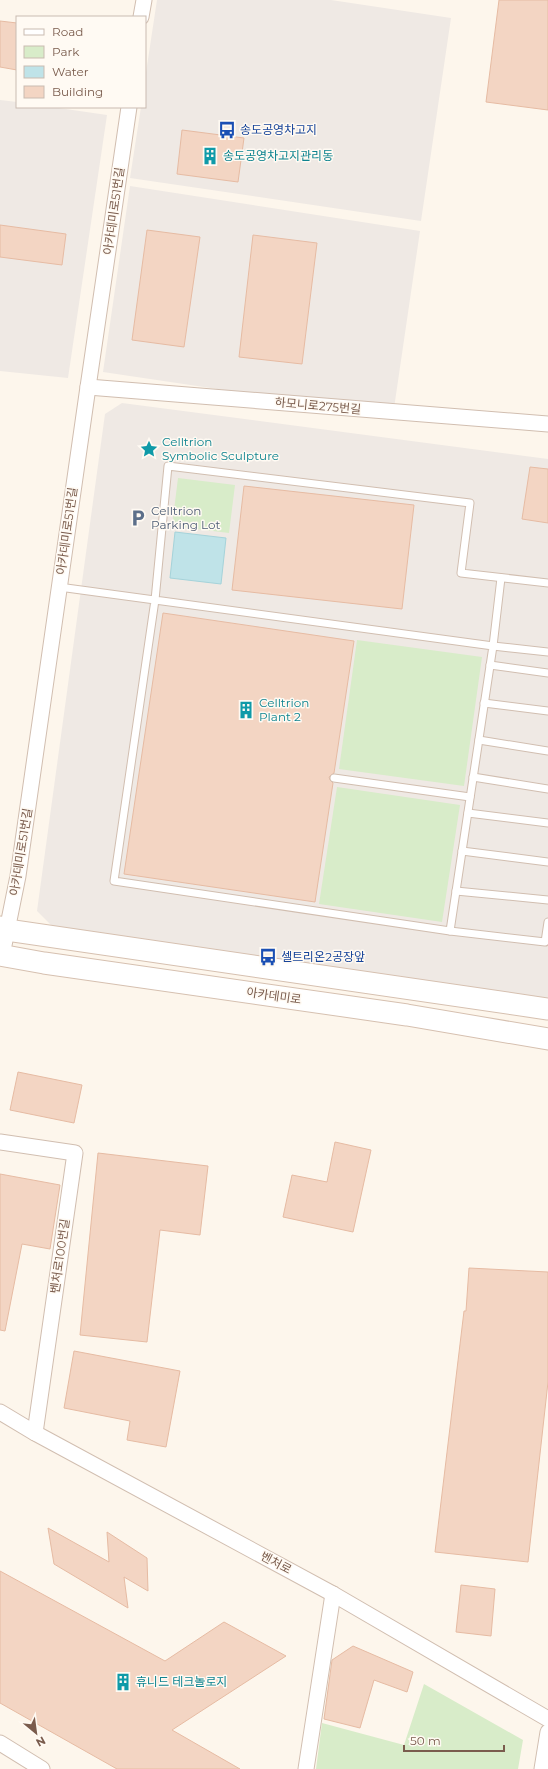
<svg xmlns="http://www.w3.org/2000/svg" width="548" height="1769" font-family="Montserrat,'Noto Sans KR',sans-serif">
  <rect width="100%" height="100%" fill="#fdf6ec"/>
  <!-- industrial -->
  <g fill="#efe9e4">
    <path d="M157 0H331L451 18 421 221 130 178 141 107H145V79Z"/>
    <path d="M0 100 17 102V107H52L107 115 68 378 0 371Z"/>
    <path d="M130 186 420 231 393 415 103 372Z"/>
    <path d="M122 403 548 459V1005L60 934 37 911 105 414Z"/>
  </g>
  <!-- green -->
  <g fill="#d8ecc9">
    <path d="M178 478 235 485 229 533 172 526Z"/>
    <path d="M357 640 482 657 464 786 339 769Z"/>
    <path d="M337 787 460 805 442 922 319 904Z"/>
    <path d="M424 1684 523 1740 518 1769H316L322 1723 404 1745Z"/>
  </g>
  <!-- water -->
  <path fill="#bfe3e8" stroke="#a5d3da" d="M175 532 226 538 221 584 170 578Z"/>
  <!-- building -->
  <g fill="#f3d5c3" stroke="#e6bba3">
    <path d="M499 0H548V110L486 102Z"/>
    <path d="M0 21 17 23V70L0 67Z"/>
    <path d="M182 130 244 138 238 182 177 174Z"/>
    <path d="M0 225 66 234 62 265 0 257Z"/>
    <path d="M147 230 200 237 184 347 132 340Z"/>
    <path d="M253 235 317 243 302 364 239 357Z"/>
    <path d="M530 467 548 469V523L522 519Z"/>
    <path d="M244 486 414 505 402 609 232 590Z"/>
    <path d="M163 613 354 641 334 773 329 777 330 780 333 783 315 902 124 874Z"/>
    <path d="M18 1072 82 1085 74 1123 10 1110Z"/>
    <path d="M335 1142 371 1150 353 1232 283 1217 292 1175 327 1182Z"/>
    <path d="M98 1153 208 1166 200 1235 160 1230 147 1342 80 1335Z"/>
    <path d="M0 1174 60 1185 50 1249 22 1244 5 1331 0 1330Z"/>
    <path d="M469 1268 548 1272V1382L528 1562 435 1552 464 1311H466Z"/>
    <path d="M74 1351 180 1371 166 1447 127 1440 130 1421 64 1408Z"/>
    <path d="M48 1528 109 1562 107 1532 147 1558 148 1591 124 1577 128 1608 54 1564Z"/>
    <path d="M0 1571 165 1661 224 1622 286 1656 172 1730 240 1769H117L0 1703Z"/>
    <path d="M461 1585 495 1589 491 1636 456 1632Z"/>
    <path d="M353 1646 413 1672 407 1692 374 1680 360 1728 324 1719 332 1660Z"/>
  </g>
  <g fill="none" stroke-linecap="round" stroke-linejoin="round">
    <!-- service casing -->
    <g stroke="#d1beb0" stroke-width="9">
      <g id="service">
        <path d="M501 578 493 646 548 652"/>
        <path d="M59 587 493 646 450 931 114 881 155 600 168 466 470 503 461 573 548 583"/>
        <path d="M490 665 548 673"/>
        <path d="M484 703 548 711"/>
        <path d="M479 740 548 751"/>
        <path d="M473 777 548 789"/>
        <path d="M334 778 470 797"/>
        <path d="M468 813 548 823"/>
        <path d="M462 851 548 862"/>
        <path d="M456 891 548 900"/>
        <path d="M450 931 545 942 548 922"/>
      </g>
    </g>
    <!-- minor casing -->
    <g stroke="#d1beb0" stroke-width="17">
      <g id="minor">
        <path d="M141 17 144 0"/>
        <path d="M88 387 548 424"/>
        <path d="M2 955 18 876 88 387 129 107"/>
        <path d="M0 1142 75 1153 35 1433"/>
        <path d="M0 1412 35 1433 333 1594 548 1719"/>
        <path d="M0 1743 42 1769"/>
        <path d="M306 1769 333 1594"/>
        <path d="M542 1769 548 1732"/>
      </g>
    </g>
    <!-- secondary casing -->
    <g stroke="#d6c0b0" stroke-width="23">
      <g id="secondary">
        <path d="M0 927 7 930 548 1009"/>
        <path d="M0 955 44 963 407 1015 548 1039"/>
      </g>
    </g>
    <!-- service -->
    <use href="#service" stroke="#fff" stroke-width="7"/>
    <!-- minor -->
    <use href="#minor" stroke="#fff" stroke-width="15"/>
    <!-- secondary -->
    <use href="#secondary" stroke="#fff" stroke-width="21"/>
  </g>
  <!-- icons -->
  <defs>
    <g id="bus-bare" transform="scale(1.38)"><path d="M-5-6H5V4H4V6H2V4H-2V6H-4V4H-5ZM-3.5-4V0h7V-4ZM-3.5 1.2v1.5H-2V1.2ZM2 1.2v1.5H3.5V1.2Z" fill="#1a4fb4" stroke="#fffaf3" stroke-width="2.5" paint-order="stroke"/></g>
    <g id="building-bare" transform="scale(1.38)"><path d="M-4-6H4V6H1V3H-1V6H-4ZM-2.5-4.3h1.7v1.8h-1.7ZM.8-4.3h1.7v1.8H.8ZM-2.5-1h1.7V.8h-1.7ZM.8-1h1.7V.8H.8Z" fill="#0f9aa8" stroke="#fffaf3" stroke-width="2.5" paint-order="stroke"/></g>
    <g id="sight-bare" transform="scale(1.38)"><path d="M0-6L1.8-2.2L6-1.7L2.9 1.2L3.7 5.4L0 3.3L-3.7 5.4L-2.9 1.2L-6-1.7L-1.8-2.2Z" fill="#0f9aa8" stroke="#fffaf3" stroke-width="2.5" paint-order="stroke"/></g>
    <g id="parking-bare" transform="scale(1.38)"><path d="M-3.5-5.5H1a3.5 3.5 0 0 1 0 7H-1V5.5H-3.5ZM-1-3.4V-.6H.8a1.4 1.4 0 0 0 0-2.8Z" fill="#5c6f8a" stroke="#fffaf3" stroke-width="2.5" paint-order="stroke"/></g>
  </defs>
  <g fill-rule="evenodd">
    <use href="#bus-bare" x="227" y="130"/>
    <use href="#building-bare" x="210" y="156"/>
    <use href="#sight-bare" x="149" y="449"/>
    <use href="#parking-bare" x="138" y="518"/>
    <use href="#building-bare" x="246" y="710"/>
    <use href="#bus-bare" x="268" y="957"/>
    <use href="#building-bare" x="123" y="1682"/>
  </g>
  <g text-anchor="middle" stroke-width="3" stroke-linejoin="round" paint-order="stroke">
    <!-- transit labels -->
    <g font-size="12" fill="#164399" stroke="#fffaf3" text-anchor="start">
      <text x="240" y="134">송도공영차고지</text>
      <text x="281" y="961">셀트리온2공장앞</text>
    </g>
    <!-- culture labels -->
    <g font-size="12" fill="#0d838f" stroke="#fffaf3" text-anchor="start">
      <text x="223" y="160">송도공영차고지관리동</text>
      <text x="162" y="446">Celltrion<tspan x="162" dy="14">Symbolic Sculpture</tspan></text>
      <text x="259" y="707">Celltrion<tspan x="259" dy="14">Plant 2</tspan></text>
      <text x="136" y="1686">휴니드 테크놀로지</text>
    </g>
    <!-- street labels -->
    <g font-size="12" fill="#7a5c4d" stroke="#fffaf3">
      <text transform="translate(114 211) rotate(-82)" y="4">아카데미로51번길</text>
      <text transform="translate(318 406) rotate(5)" y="4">하모니로275번길</text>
      <text transform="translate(67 531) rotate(-82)" y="4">아카데미로51번길</text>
      <text transform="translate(21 852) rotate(-81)" y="4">아카데미로51번길</text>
      <text transform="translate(274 996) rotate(8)" y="4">아카데미로</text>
      <text transform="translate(60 1256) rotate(-82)" y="4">벤처로100번길</text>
      <text transform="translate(276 1563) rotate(28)" y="4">벤처로</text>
    </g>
    <!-- service labels -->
    <g font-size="12" fill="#4e5e75" stroke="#fffaf3" text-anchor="start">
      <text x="151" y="515">Celltrion<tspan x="151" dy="14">Parking Lot</tspan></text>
    </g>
  </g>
  <!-- legend -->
  <rect x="16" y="16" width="130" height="92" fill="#fffaf3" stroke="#cabbb1"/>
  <rect x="24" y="29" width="20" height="6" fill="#ffffff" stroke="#cabbb1"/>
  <text x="52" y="36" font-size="12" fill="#7a5c4d">Road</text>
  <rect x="24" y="46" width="20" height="12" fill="#d8ecc9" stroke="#cabbb1"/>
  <text x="52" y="56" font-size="12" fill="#7a5c4d">Park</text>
  <rect x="24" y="66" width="20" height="12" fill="#bfe3e8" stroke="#cabbb1"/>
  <text x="52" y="76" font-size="12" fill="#7a5c4d">Water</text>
  <rect x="24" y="86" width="20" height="12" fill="#f3d5c3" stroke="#cabbb1"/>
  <text x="52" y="96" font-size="12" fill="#7a5c4d">Building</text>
  <!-- north arrow -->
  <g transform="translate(36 1733) rotate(151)" stroke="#fffaf3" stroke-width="3" paint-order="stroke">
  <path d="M0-3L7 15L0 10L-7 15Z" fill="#7a5c4d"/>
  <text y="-6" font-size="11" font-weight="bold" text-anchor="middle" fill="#7a5c4d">N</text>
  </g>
  <!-- scale -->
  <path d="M404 1745v6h100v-6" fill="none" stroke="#7a5c4d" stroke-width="2"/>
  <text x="410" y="1745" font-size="12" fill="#7a5c4d" stroke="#fffaf3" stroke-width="3" paint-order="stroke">50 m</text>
</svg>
